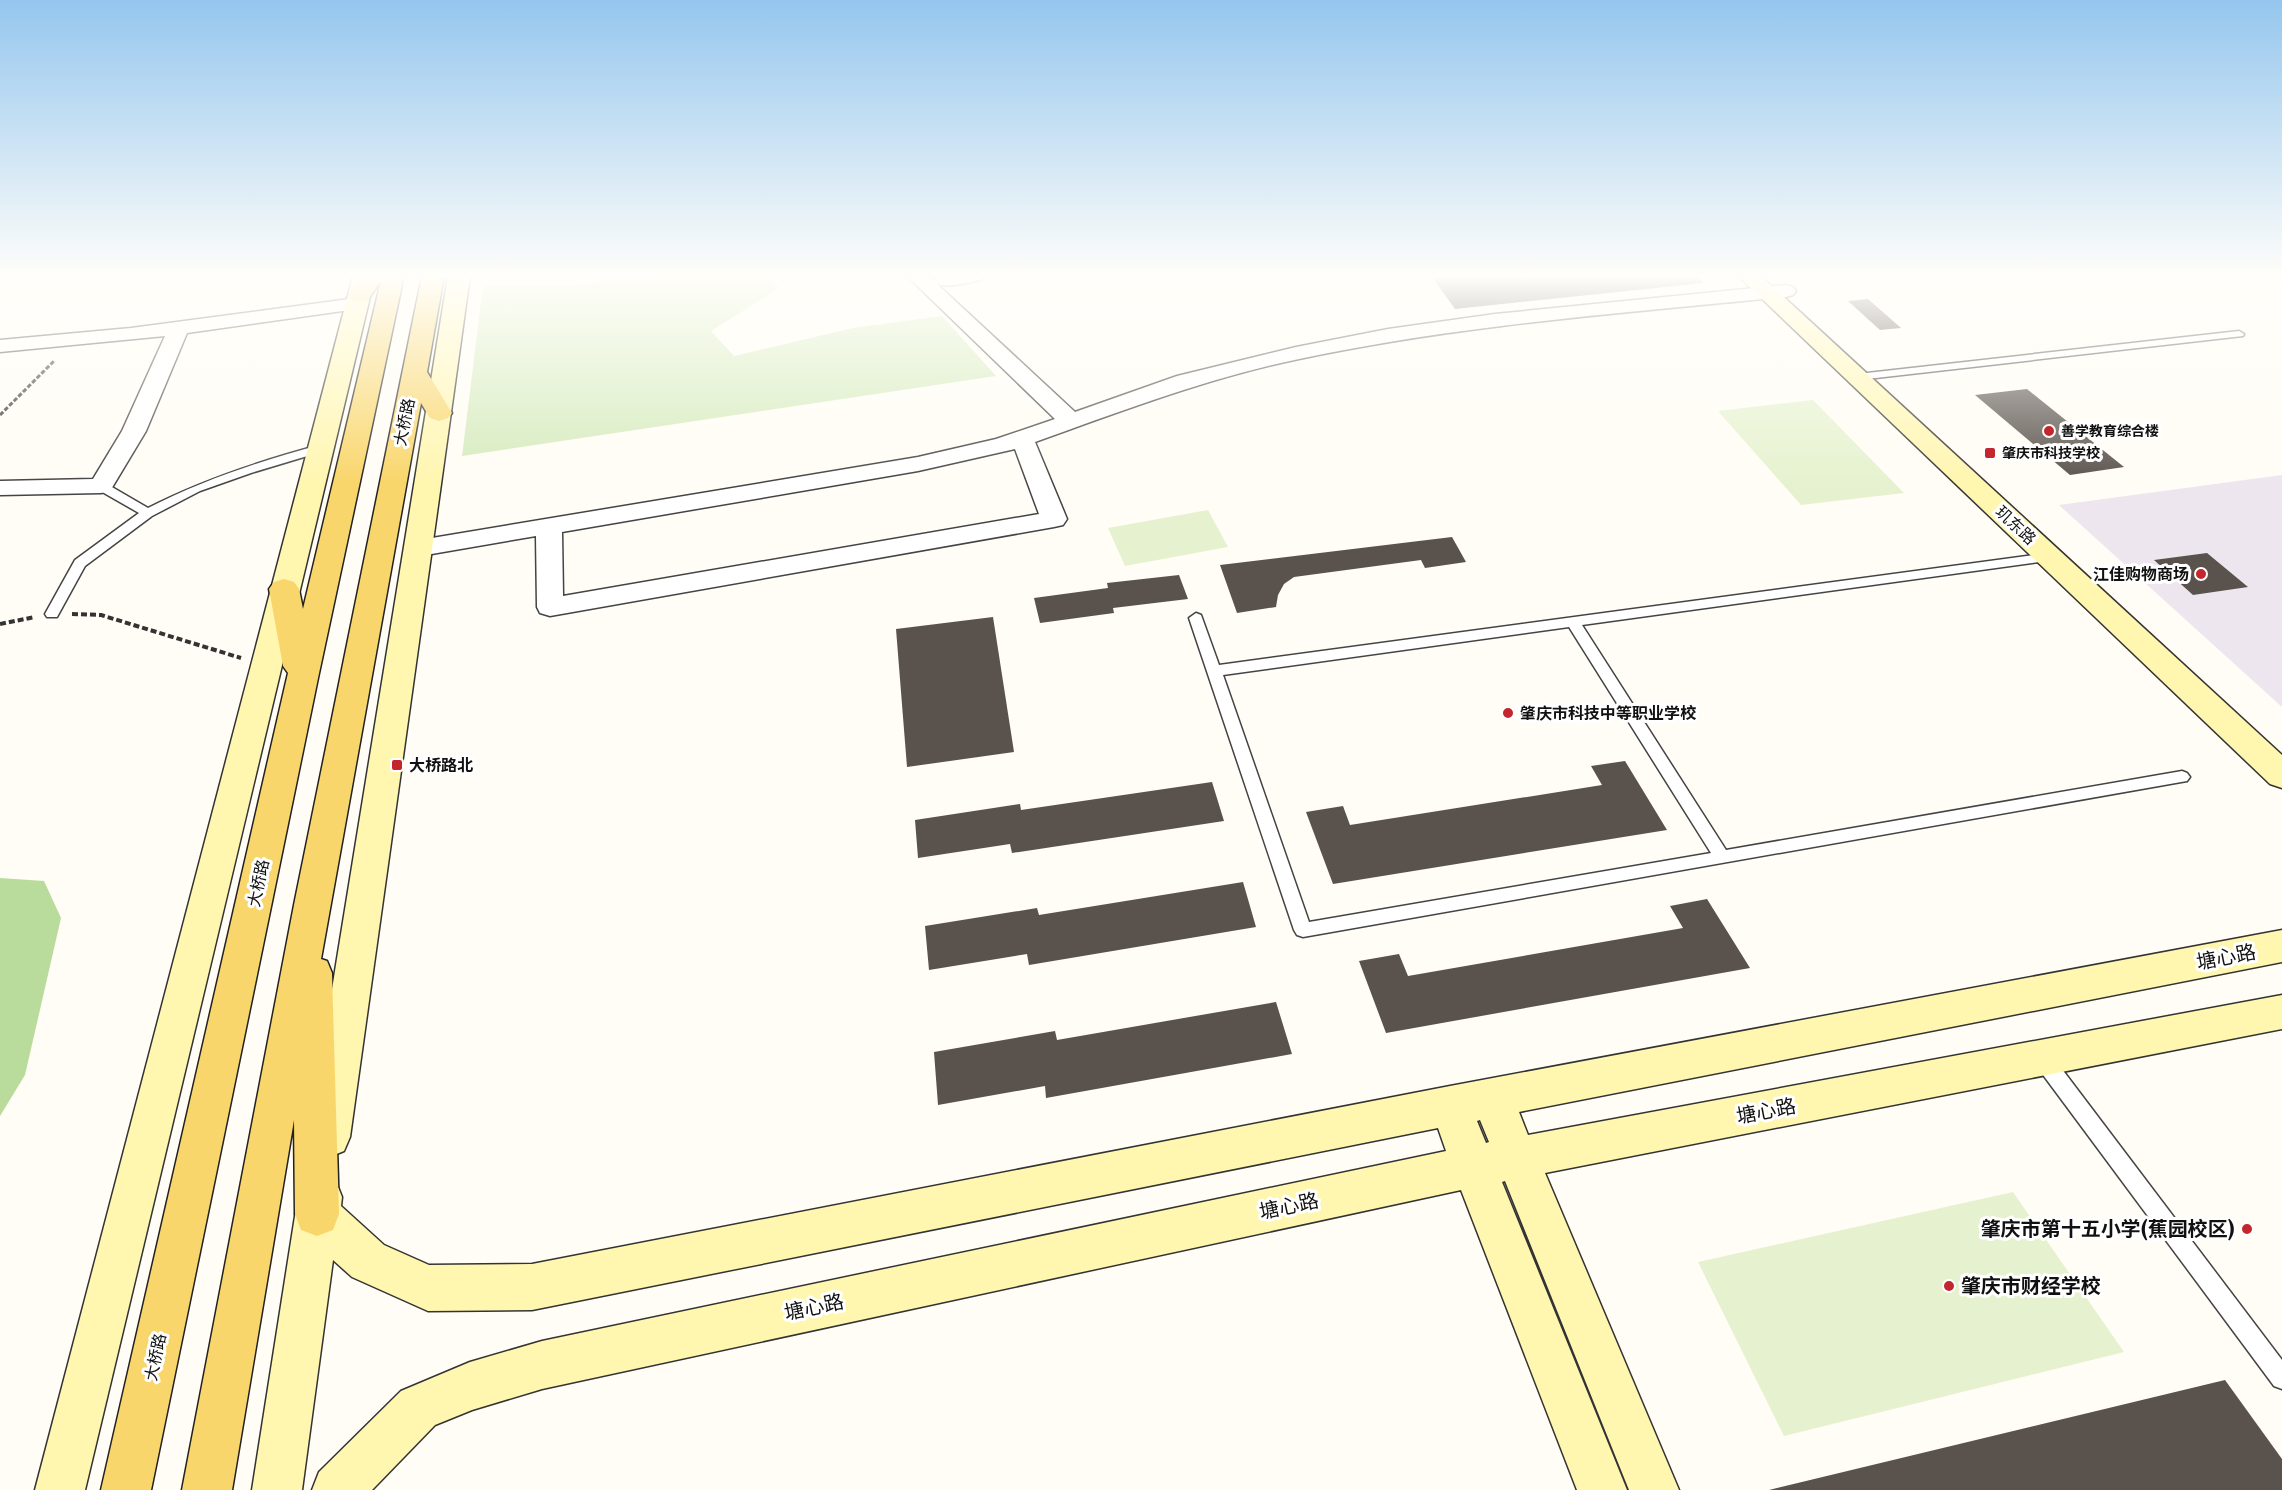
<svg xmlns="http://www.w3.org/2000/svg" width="2282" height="1490" font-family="Literata,'Noto Sans SC',serif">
  <rect width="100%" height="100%" fill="#fffdf5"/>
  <!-- industrial -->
  <path fill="#eee6ef" d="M2282 475V707L2059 505Z"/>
  <!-- green -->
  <path fill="#d5ebbd" d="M653 276H766L779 288 711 331 734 356 853 328 942 316 996 376 462 456 483 286H570Z"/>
  <!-- forest -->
  <path fill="#b9dc9c" d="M0 878 44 881 61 918 25 1075 0 1116Z"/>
  <!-- pitch -->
  <g fill="#e6f2cf">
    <path d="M1813 400 1904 493 1801 505 1718 411Z"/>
    <path d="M1208 510 1228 547 1125 566 1108 528Z"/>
    <path d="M2013 1192 2124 1352 1784 1436 1698 1262Z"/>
  </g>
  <!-- building -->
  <g fill="#5a524d">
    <path d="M1450 276H1696L1704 283 1455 309 1432 277Z"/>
    <path d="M1868 299 1901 328 1880 330 1848 301Z"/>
    <path d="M2027 389 2124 467 2070 475 1975 395Z"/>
    <path d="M1452 537 1466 562 1425 568 1421 560 1294 577 1284 584 1278 595 1276 607 1237 613 1220 565Z"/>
    <path d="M2207 553 2248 587 2193 595 2154 560Z"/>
    <path d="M1179 575 1188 599 1113 608 1114 613 1040 623 1034 598 1108 588 1107 583Z"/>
    <path d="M993 617 1014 752 907 767 896 629Z"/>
    <path d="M1625 761 1667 830 1333 884 1306 812 1343 806 1350 825 1602 785 1591 766Z"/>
    <path d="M1212 782 1224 821 1012 853 1010 844 918 858 915 820 1020 804 1021 810Z"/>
    <path d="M1243 882 1256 927 1029 965 1027 954 929 970 925 926 1037 908 1039 915Z"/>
    <path d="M1707 899 1750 968 1386 1033 1359 961 1399 954 1408 976 1683 928 1670 906Z"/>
    <path d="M1276 1002 1292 1054 1046 1098 1045 1086 938 1105 934 1052 1055 1031 1057 1040Z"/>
    <path d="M2225 1380 2282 1459V1490H1769Z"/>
  </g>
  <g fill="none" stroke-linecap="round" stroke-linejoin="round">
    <!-- lane casing -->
    <g stroke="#444" stroke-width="3">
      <g id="lane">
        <path d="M2239 331 2244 334 2243 336 1858 380 1853 377 1858 374Z"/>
        <path d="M320 445 324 447V451L251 473 200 491 152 516 85 566 57 617H47L45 614 75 560 139 513 97 489V483H105L148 508C203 480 260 461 320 445Z"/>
        <path d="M2049 553 2054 554 2055 557 2054 560 1582 625 1726 850 2182 771 2187 773 2190 777 2187 781 1303 937 1297 935 1294 930 1189 618 1196 613 1201 615 1219 665ZM1569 627 1711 853 1309 922 1223 675Z"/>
        <path d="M2042 1050 2049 1052 2282 1360V1389L2274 1386 2035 1064 2033 1058 2035 1052Z"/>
      </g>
    </g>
    <!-- street casing -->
    <g stroke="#444" stroke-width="3">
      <g id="street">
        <path d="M907 276H928L936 283 934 280 938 276H983L980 280C967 283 950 288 937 284L1075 412 1177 376 1296 347 1388 329 1495 314 1786 285 1793 287 1796 291 1793 295 1786 297C1623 313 1459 325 1299 359 1208 378 1122 411 1035 442L1067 519 1063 525 1054 527 550 616 540 613 537 607 536 536 420 556 411 554 407 548 411 542 420 540 918 457 996 439 1055 419ZM1015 449 1039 514 563 596 562 532 918 471Z"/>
        <path d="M357 298 364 300 367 304 364 308 187 333 146 431 110 491 101 493 0 495V481L93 479 122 431 165 336 0 352V340L131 328Z"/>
      </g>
    </g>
    <!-- secondary casing -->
    <g stroke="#333" stroke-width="3">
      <g id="secondary">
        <path d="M353 276H375L85 1490H35Z"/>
        <path d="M448 276H470L350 1137 344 1151 329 1157 314 1151 308 1137Z"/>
        <path d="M1738 276H1761L2282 755V788L2270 784Z"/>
        <path d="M2282 930V962L1519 1112 1528 1135 2282 995V1029L1545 1173 1679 1490H1629L1505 1181 1502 1182 1627 1490H1577L1461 1190 542 1389 472 1410 435 1425 372 1490H312L319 1472 401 1391 470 1362 542 1341 1446 1151 1438 1128 532 1310 428 1311 352 1277 333 1260 302 1490H252L298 1197 304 1182 320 1175 336 1182 342 1197 341 1206 384 1245 429 1265 532 1264 1450 1086ZM1480 1120 1489 1142 1486 1143 1477 1121Z"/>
      </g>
    </g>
    <!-- primary casing -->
    <g stroke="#222" stroke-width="3">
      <g id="primary">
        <path d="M362 276H402V285L318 678 151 1490H101L288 673 283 666 269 589 274 582 284 579 294 582 299 589 303 609 380 285V282L368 300 360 302 352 300 349 295Z"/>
        <path d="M422 276H444L427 372 452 413 448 418 439 421 430 418 421 403 321 959 327 961 332 973 339 1214 333 1230 317 1236 301 1230 295 1214 294 1120 232 1490H182L294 905Z"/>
      </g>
    </g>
    <!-- path-far1 -->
    <path stroke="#333" stroke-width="3" stroke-dasharray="4.5 2" stroke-linecap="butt" d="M0 415 55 360"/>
    <!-- path -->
    <g stroke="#333" stroke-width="4" stroke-dasharray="6 3" stroke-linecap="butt">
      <path d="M72 614 101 615 241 658"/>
      <path d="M0 624 35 617"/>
    </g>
    <!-- lane -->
    <use href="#lane" fill="#fff" fill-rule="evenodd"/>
    <!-- street -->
    <use href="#street" fill="#fff" fill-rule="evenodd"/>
    <!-- secondary -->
    <use href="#secondary" fill="#fff6b0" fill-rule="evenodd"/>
    <!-- primary -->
    <use href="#primary" fill="#f9d66b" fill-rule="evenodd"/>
  </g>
  <!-- sky -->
  <linearGradient id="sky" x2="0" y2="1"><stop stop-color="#95c6ee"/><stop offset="0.57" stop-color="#fffefa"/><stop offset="1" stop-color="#fffefa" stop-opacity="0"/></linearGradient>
  <rect width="2282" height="484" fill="url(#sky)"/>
  <!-- markers -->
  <g fill="#c4262e" stroke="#fff" stroke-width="2">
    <circle cx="2049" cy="431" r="6"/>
    <rect x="1984" y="447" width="12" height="12" rx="3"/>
    <circle cx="2201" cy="574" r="6"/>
    <circle cx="1508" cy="713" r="6"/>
    <rect x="391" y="759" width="12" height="12" rx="3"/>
    <circle cx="2247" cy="1229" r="6"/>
    <circle cx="1949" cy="1286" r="6"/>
  </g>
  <g text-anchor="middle" stroke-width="6" stroke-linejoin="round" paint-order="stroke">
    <!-- far-poi labels -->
    <g font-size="14" font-weight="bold" fill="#111" stroke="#fff" text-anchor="start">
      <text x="2061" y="436">善学教育综合楼</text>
      <text x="2002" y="458">肇庆市科技学校</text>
    </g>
    <!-- street labels -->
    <g font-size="16" fill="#111" stroke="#fff">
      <text transform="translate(404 422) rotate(-79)" y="6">大桥路</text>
      <text transform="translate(2016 525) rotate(43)" y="6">玑东路</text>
      <text transform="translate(258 883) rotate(-78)" y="6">大桥路</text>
      <text transform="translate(155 1357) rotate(-78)" y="6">大桥路</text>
    </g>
    <!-- poi labels -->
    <g font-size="16" font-weight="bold" fill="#111" stroke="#fff" text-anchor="start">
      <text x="2189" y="580" text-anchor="end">江佳购物商场</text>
      <text x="1520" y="719">肇庆市科技中等职业学校</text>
      <text x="409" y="771">大桥路北</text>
    </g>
    <!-- near-street labels -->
    <g font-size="20" fill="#111" stroke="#fff">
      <text transform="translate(2226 957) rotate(-11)" y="7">塘心路</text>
      <text transform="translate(1766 1111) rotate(-11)" y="7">塘心路</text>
      <text transform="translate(1289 1206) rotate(-12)" y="7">塘心路</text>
      <text transform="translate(814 1307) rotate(-12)" y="7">塘心路</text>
    </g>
    <!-- near-poi labels -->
    <g font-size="20" font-weight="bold" fill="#111" stroke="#fff" text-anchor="end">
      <text x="2235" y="1236">肇庆市第十五小学(蕉园校区)</text>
      <text x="1961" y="1293" text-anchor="start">肇庆市财经学校</text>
    </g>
  </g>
</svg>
